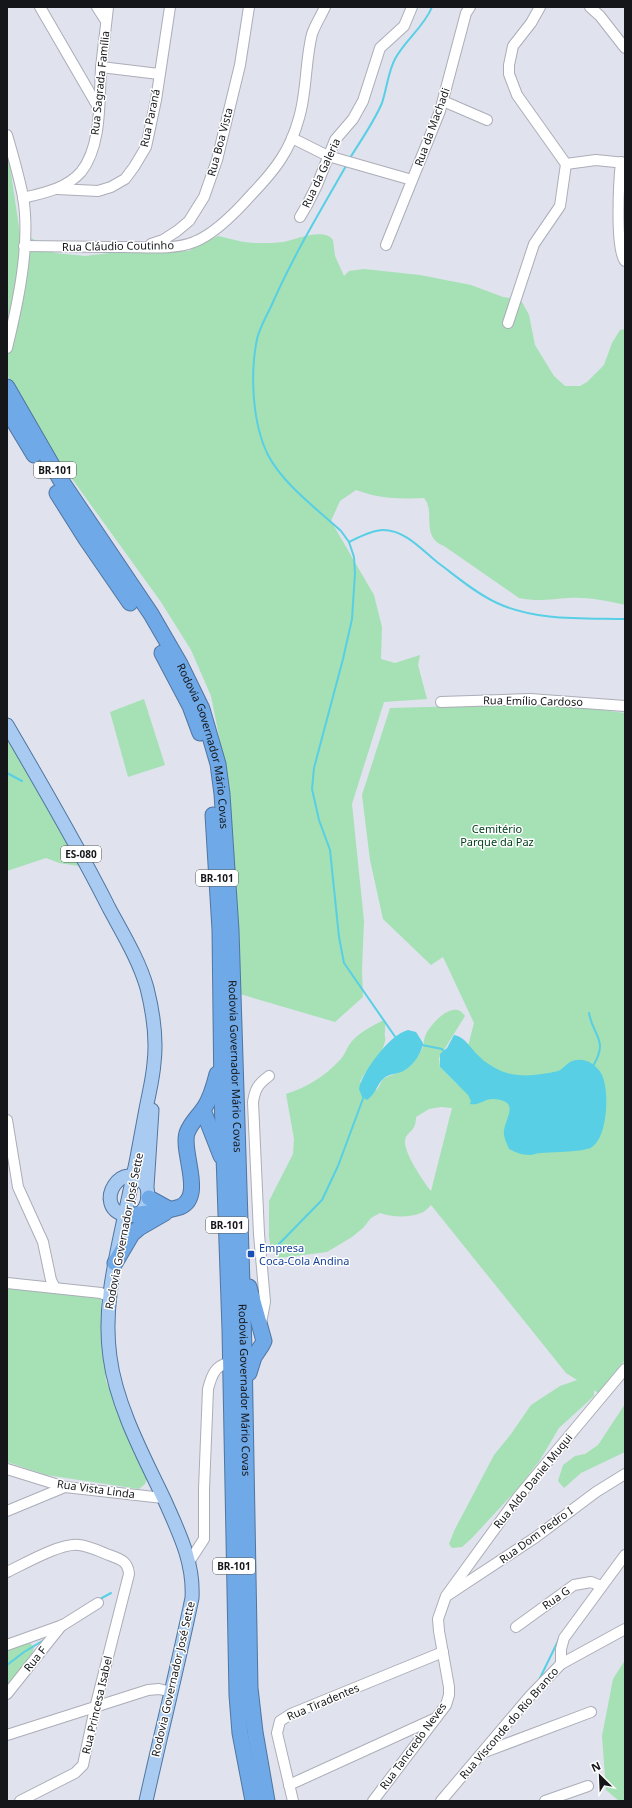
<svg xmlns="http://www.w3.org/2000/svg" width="632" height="1808" font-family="'Noto Sans',sans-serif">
  <rect width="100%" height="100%" fill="#e0e2ee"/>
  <!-- green -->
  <g fill="#a5e1b4" fill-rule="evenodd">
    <path d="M7 146 20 234 33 239 55 253 85 256 110 253 189 251C198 245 208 241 218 236 232 239 246 244 261 243 268 243 276 243 283 242 295 240 324 227 333 240L335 256 344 276 349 271 364 269 420 275 471 285 503 297 516 299 522 302 529 315 535 345 554 376 565 386H580L587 382 604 365 612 343 620 330 625 329V605C607 601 588 597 569 598 550 599 539 602 519 598L444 546C420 537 436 511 424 498 398 499 381 499 356 490L340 501 331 521 374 595 382 627 381 659 395 663 420 655 418 665 427 699 384 702 352 804 364 921 362 969 363 997 335 1022 240 994 225 766 211 696 191 650 161 602 52 451 19 393 7 375Z"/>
    <path d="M144 699 165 765 128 777 110 712Z"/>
    <path d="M462 706H571L625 713V1360L598 1393 594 1390V1396L559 1428 540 1460 519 1487 472 1538 462 1547 452 1548 449 1544 454 1531 494 1455 511 1434 531 1405 560 1386 577 1380 566 1373 431 1205C428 1208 425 1212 421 1213 409 1218 391 1217 380 1213L371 1218 363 1228 352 1237 327 1252 279 1258 275 1255 271 1249 269 1237V1201L293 1154 294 1139 286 1094C307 1087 324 1077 340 1060 344 1056 346 1050 349 1045 357 1033 372 1026 384 1020 386 1025 385 1027 385 1032 384 1035 386 1038 385 1041 383 1055 366 1069 360 1082L377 1090 383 1079C393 1073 405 1073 413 1063 416 1059 421 1052 423 1047 424 1042 424 1037 427 1032 434 1021 454 999 465 1016L439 1058 440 1067 458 1085 474 1023 443 957 431 965 383 919 370 860 362 795 390 708ZM441 1107 452 1108 431 1191C423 1181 404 1153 405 1141 406 1131 416 1133 416 1117L429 1109Z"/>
    <path d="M7 732 85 867 59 863 46 858 7 871Z"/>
    <path d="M7 1285 101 1294V1322L106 1381 144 1469 147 1478 145 1484 139 1489 46 1475 7 1462Z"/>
    <path d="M625 1404V1452L581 1473 564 1488 558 1481 563 1465 575 1456 585 1454 598 1445Z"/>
    <path d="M27 1640 34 1647 28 1668 7 1688V1648Z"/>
    <path d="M625 1660V1801H619L606 1790 602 1736 613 1679Z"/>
  </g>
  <!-- water -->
  <g fill="#58cfe5">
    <path d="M408 1030 416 1032 423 1043C422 1053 412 1068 401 1072 396 1074 389 1074 384 1078 376 1085 377 1093 367 1100L362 1097 359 1089C362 1072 390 1034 408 1030Z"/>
    <path d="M454 1035C466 1037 472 1051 481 1058 484 1062 500 1071 504 1072 520 1078 541 1075 558 1071 563 1069 565 1065 570 1062 582 1056 594 1062 601 1073 610 1088 608 1137 592 1147 585 1152 552 1152 541 1153 537 1153 533 1155 529 1155 522 1155 515 1152 509 1149 507 1143 503 1137 504 1131 505 1118 521 1101 494 1099 485 1098 479 1106 470 1104L471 1101 468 1095 440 1067V1054L447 1048Z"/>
  </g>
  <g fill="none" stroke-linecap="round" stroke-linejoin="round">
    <!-- stream -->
    <g stroke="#58cfe5" stroke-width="2">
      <path d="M350 158C361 140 374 122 382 103 387 88 388 72 395 59 405 40 424 27 432 7"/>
      <path d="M346 166C320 211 294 255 273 302 268 314 260 326 257 339 250 373 252 423 268 455 283 484 317 509 341 531L349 542 354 557 355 573 352 619 343 659 314 768 312 789 319 820 330 850 339 937 344 963 396 1038"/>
      <path d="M349 542C359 537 372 530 383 530 405 530 421 549 437 562 456 576 475 593 497 603 536 621 583 618 625 619"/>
      <path d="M7 773 22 781"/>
      <path d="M589 1013C593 1037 609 1039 593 1066"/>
      <path d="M422 1045 442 1049 444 1052"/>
      <path d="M274 1249 322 1200 338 1166 364 1096"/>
      <path d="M100 1599 111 1593"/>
      <path d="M7 1665 24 1652 44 1640"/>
      <path d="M539 1680 559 1639"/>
    </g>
    <!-- minor casing -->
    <g stroke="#abadb8" stroke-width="12">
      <g id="minor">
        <path d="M40 7 98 107"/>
        <path d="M97 7 106 21"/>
        <path d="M590 7 600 16 625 48"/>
        <path d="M101 67 159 74"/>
        <path d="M443 101 487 120"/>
        <path d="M7 135C13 156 19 176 23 197 31 243 18 303 7 348"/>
        <path d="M292 138 328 156 412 180"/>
        <path d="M621 162C619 180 615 248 625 261"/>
        <path d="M566 164 596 160 625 163"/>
        <path d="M57 189 98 191 111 187 125 179 134 167 146 147 156 100 170 7"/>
        <path d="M23 198C43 193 66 189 81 172 102 146 99 100 101 68 103 48 106 27 108 7"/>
        <path d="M300 217 307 205 317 185 335 140 353 119 363 101 380 48 404 26 412 7"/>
        <path d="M151 244 163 240 177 231 189 221 204 197 217 160 240 65 249 7"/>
        <path d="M386 245 440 111 466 13 470 7"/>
        <path d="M24 246C58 246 91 247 124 247 145 247 175 250 194 242 215 234 237 211 252 194 275 170 290 151 299 118 307 91 305 62 312 34 315 25 321 16 325 7"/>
        <path d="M508 323 534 244 560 206 566 164 517 95 509 74V65L513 46 531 23 540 7"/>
        <path d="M441 702 530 699 625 706"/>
        <path d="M7 1120 18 1187 43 1242 51 1280 55 1288"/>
        <path d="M7 1283 101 1293 110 1297"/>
        <path d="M261 1323 265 1302 259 1234 253 1102C255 1089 258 1084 269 1076"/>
        <path d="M7 1469 65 1487 163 1498"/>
        <path d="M7 1511 65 1487"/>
        <path d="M189 1562 204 1539V1489L208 1389C212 1374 215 1366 230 1362"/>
        <path d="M7 1572C24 1564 62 1542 79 1545 89 1546 99 1551 109 1555 120 1559 128 1561 129 1574L95 1708 83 1765 75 1773 20 1801"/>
        <path d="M448 1595 536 1537 596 1492 625 1474"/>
        <path d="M516 1627 574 1585 591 1582 601 1586"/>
        <path d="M7 1645 63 1625 98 1603"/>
        <path d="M561 1664V1649L564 1638 625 1555"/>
        <path d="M7 1694 62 1625"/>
        <path d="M7 1735 148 1690 159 1689 172 1692"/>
        <path d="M482 1753 591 1712"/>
        <path d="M289 1785 436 1718"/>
        <path d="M293 1801 277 1733 280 1721 291 1714 443 1652"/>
        <path d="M373 1801 446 1705 449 1695V1687L439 1631 438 1619 446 1596 518 1497 625 1369"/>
        <path d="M441 1801 530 1696 561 1664 625 1629"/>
        <path d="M545 1801 588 1786"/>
      </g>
    </g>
    <!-- major casing -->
    <g stroke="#5076a0" stroke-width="15">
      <g id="major">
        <path d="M7 725C42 785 78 846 109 908 123 934 139 960 147 988 153 1012 157 1039 154 1063 153 1078 149 1093 146 1109 140 1144 133 1179 125 1214 115 1261 103 1309 110 1357 116 1405 144 1457 165 1501 179 1533 194 1562 192 1598 178 1666 161 1733 146 1801"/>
        <path d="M147 1187C123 1153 91 1207 125 1215 144 1219 150 1203 147 1187L152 1110"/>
      </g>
    </g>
    <!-- highway casing -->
    <g stroke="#5076a0" stroke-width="17">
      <g id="highway">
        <path id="s1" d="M7 387 60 479 151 614 180 664 202 709 218 764 222 794 231 930 244 1349 250 1688 255 1732 267 1801"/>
        <path d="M7 410 34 455"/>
        <path d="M57 493 86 539 130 603"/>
        <path d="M162 653 190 706 200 733"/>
        <path d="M213 815 220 930 222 1098 230 1330 237 1695 240 1733 253 1801"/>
        <path d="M203 1110 221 1156"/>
        <path d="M149 1198 169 1209"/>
        <path d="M135 1215C148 1212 169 1211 180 1207 205 1197 181 1152 187 1133 191 1122 198 1117 204 1108 211 1098 214 1086 217 1074"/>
        <path d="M115 1263 132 1234 139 1228 165 1213"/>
        <path d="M249 1287 264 1341 262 1345 254 1357 249 1373"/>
      </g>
    </g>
    <!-- minor -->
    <use href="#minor" stroke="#fff" stroke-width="10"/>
    <!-- major -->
    <use href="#major" stroke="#a9cbf1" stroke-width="13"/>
    <!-- highway -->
    <use href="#highway" stroke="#6fa9e8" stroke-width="15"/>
  </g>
  <!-- markers -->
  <rect fill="#1a4fb4" stroke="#fff" stroke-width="1.5" x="247" y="1250" width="8" height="8" rx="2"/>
  <g text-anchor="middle" stroke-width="3" stroke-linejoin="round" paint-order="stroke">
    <!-- shield labels -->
    <g fill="#fff" stroke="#5b5c5f" stroke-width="1">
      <rect x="34" y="462" width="42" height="16" rx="3"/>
      <rect x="61" y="846" width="40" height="16" rx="3"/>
      <rect x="196" y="870" width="42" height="16" rx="3"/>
      <rect x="206" y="1217" width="42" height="16" rx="3"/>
      <rect x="213" y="1558" width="42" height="16" rx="3"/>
    </g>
    <g font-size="10" font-weight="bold" fill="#15161a">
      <text x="55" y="474">BR-101</text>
      <text x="81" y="858">ES-080</text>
      <text x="217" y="882">BR-101</text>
      <text x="227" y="1229">BR-101</text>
      <text x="234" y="1570">BR-101</text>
    </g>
    <!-- street labels -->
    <g font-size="11" fill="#15161a" stroke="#fff">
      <text transform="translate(100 83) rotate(-84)" y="4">Rua Sagrada Família</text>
      <text transform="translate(150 118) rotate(-78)" y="4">Rua Paraná</text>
      <text transform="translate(432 127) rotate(-70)" y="4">Rua da Machadi</text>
      <text transform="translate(220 142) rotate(-75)" y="4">Rua Boa Vista</text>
      <text transform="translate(321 173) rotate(-65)" y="4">Rua da Galeria</text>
      <text transform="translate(118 246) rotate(-1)" y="4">Rua Cláudio Coutinho</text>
      <text transform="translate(533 701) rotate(1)" y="4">Rua Emílio Cardoso</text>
      <text dy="4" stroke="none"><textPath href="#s1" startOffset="413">Rodovia Governador Mário Covas</textPath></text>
      <text dy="4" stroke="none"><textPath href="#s1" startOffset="737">Rodovia Governador Mário Covas</textPath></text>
      <text transform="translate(124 1231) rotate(-79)" y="4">Rodovia Governador José Sette</text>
      <text dy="4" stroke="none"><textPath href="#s1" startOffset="1061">Rodovia Governador Mário Covas</textPath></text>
      <text transform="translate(533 1481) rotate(-51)" y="4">Rua Aldo Daniel Muqui</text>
      <text transform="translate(96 1489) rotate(8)" y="4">Rua Vista Linda</text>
      <text transform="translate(536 1535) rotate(-36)" y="4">Rua Dom Pedro I</text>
      <text transform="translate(556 1598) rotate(-35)" y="4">Rua G</text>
      <text transform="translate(35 1659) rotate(-51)" y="4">Rua F</text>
      <text transform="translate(173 1679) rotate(-77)" y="4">Rodovia Governador José Sette</text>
      <text transform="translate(323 1702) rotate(-23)" y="4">Rua Tiradentes</text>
      <text transform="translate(97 1705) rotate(-77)" y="4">Rua Princesa Isabel</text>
      <text transform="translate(509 1723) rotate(-49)" y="4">Rua Visconde do Rio Branco</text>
      <text transform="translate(413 1746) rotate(-54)" y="4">Rua Tancredo Neves</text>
    </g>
    <!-- park labels -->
    <g font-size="11" fill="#03401d" stroke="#fff">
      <text x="497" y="833">Cemitério<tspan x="497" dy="13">Parque da Paz</tspan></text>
    </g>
    <!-- transit labels -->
    <g font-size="11" fill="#164399" stroke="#fff" text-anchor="start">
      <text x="259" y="1252">Empresa<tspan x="259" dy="13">Coca-Cola Andina</tspan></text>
    </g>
  </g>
  <!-- border -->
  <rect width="632" height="1808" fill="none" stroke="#15161a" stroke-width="16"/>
  <!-- north arrow -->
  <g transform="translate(600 1776) rotate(336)" stroke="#ffffff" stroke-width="3" paint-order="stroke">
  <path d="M0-3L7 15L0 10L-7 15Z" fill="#15161a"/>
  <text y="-6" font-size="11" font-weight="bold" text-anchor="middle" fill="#15161a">N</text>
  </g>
</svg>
